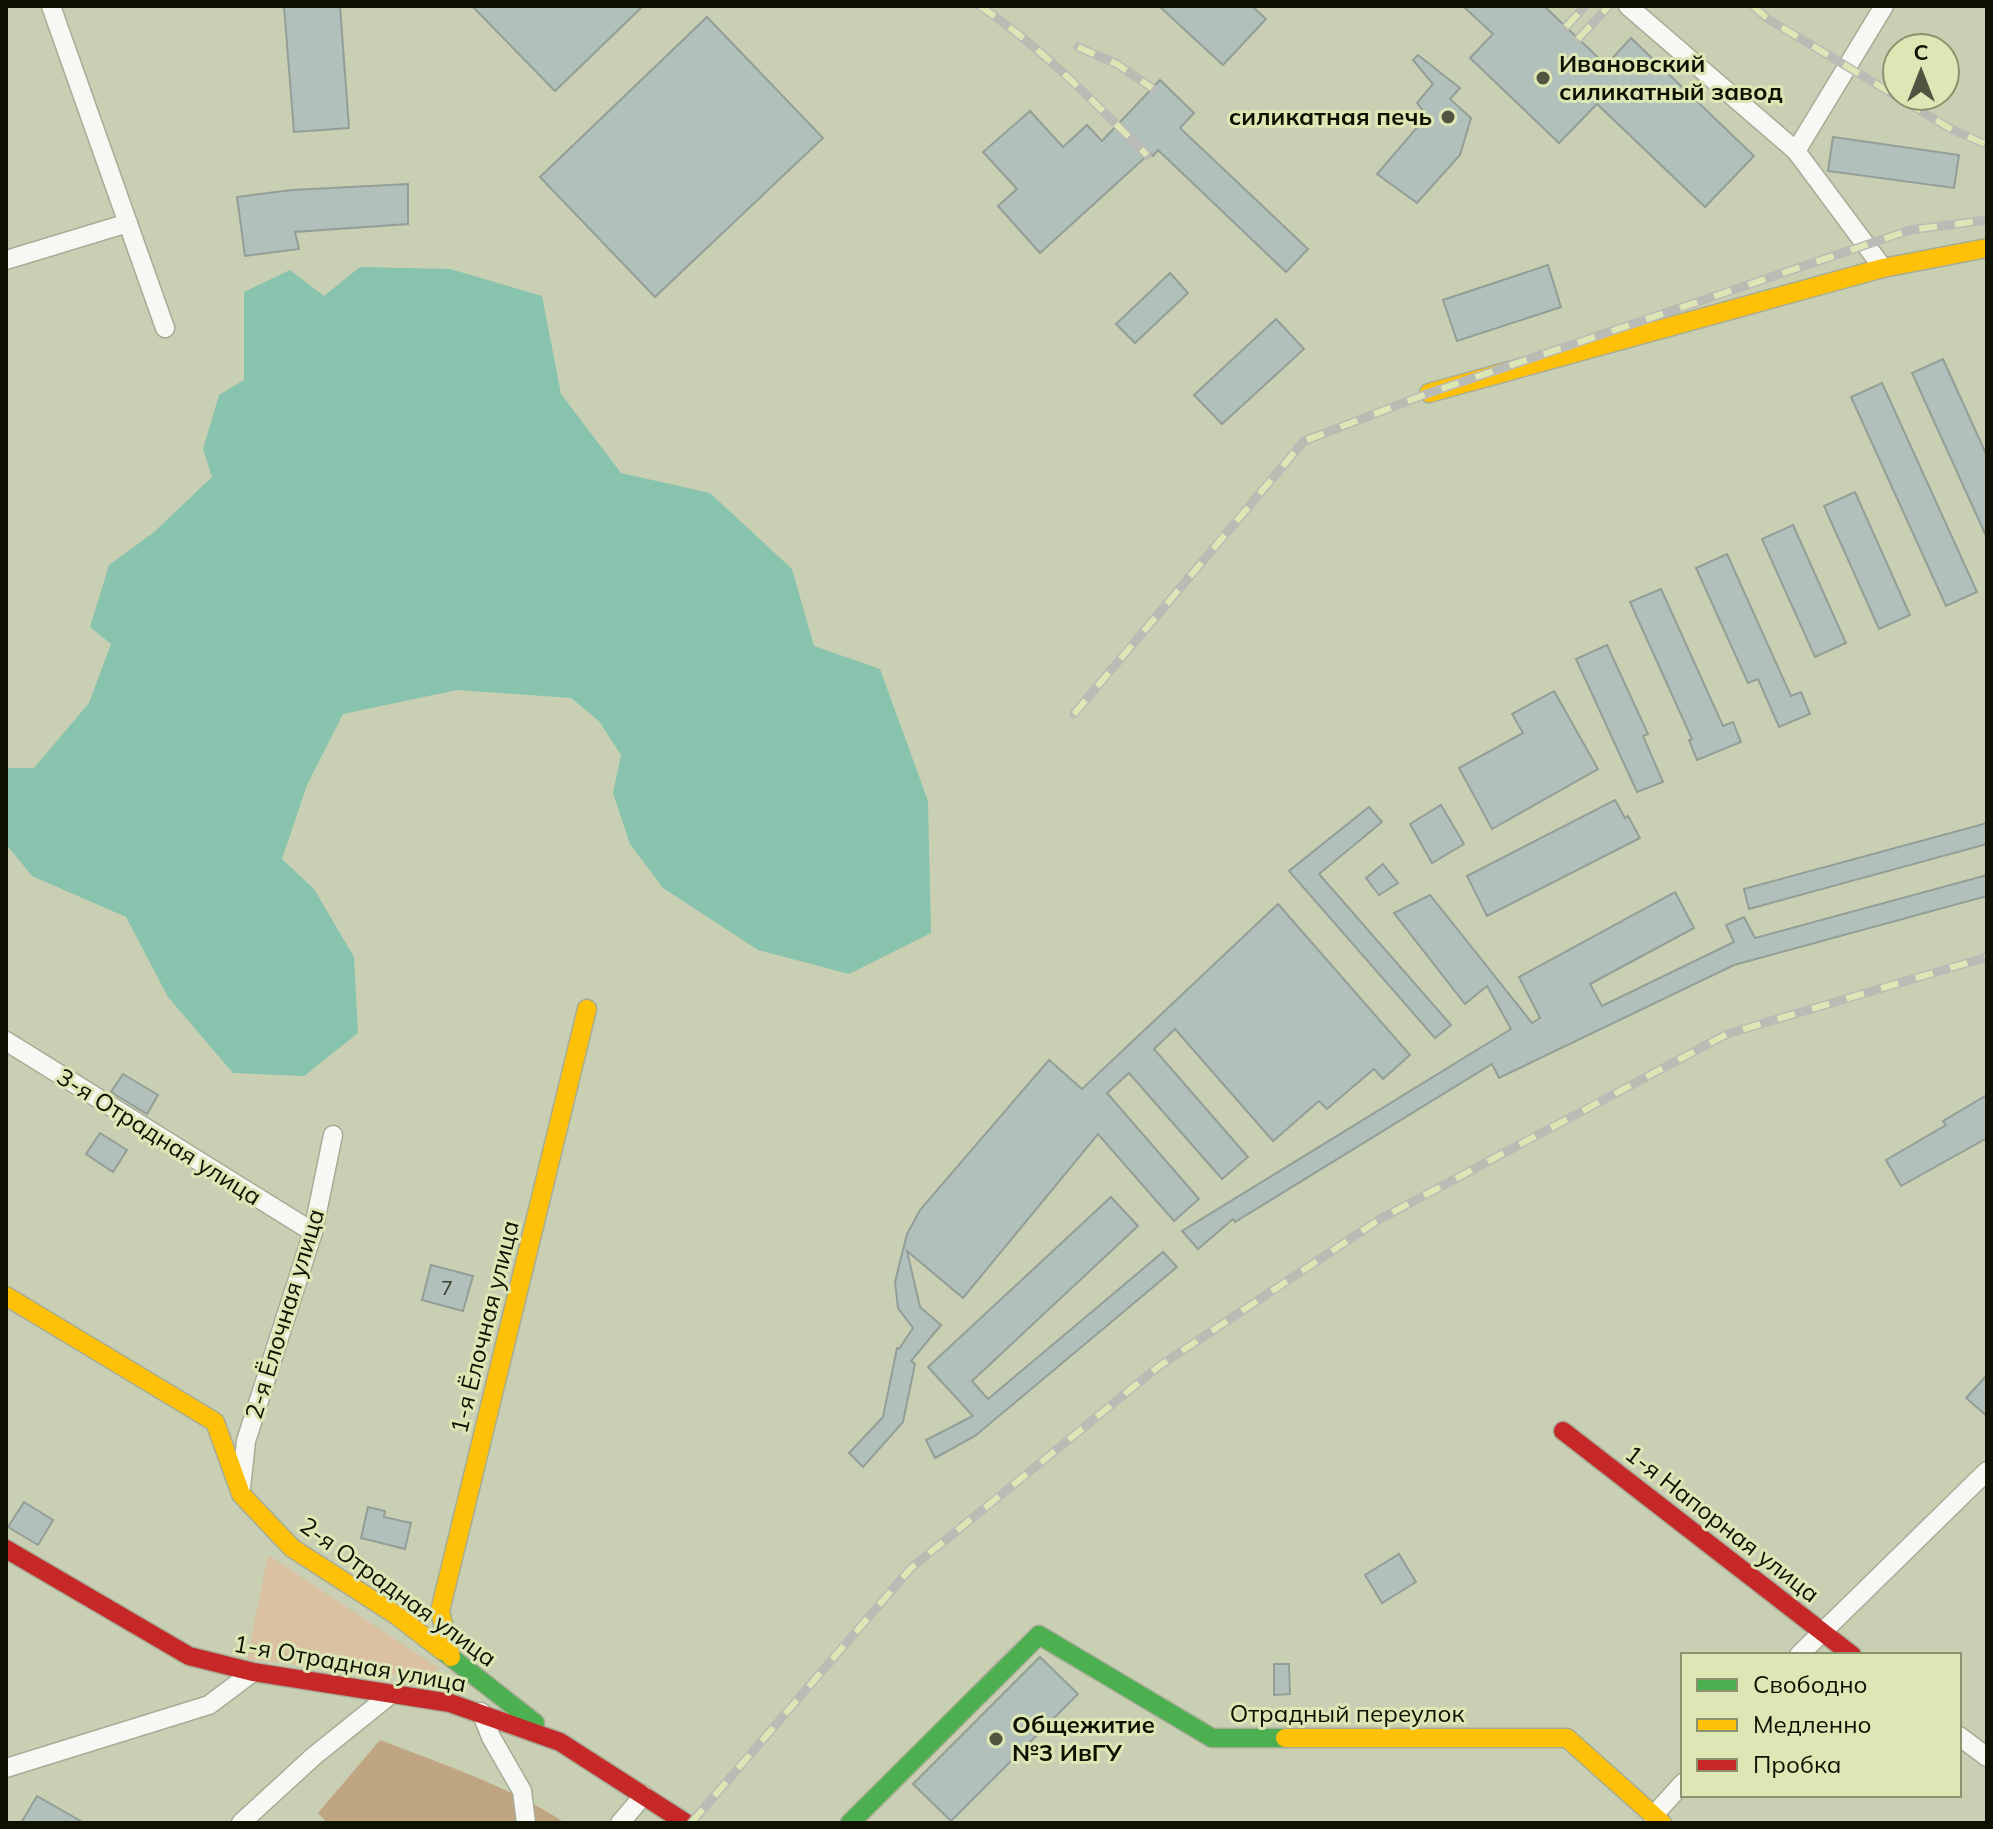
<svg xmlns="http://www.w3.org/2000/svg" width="1993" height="1829" font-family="Mulish,sans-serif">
  <rect width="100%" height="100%" fill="#c9cfb3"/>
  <!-- green -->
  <path fill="#dac1a1" d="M268 1555 440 1669 420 1677 247 1659Z"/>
  <!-- forest -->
  <path fill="#c0a582" d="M380 1740C442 1764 509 1786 565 1823H327L318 1813Z"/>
  <!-- water -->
  <path fill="#88c3ad" d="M360 267 450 269 542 296 561 394 621 473 710 493 792 569 814 646 880 669 928 801 931 933 849 974 758 950 663 888 630 844 613 793 621 755 599 721 571 698 457 690 343 714 307 785 282 859 314 889 354 957 358 1033 304 1076 233 1073 168 997 126 917 32 876 6 844V768H34L89 703 111 644 90 627 109 565 153 533 212 477 203 449 219 395 244 380V292L290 270 324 296Z"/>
  <!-- building -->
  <g fill="#b1c0bb" stroke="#939e97" stroke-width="2">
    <path d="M284 6H340L349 128 294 132Z"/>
    <path d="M472 6H643L555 91Z"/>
    <path d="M1159 6H1252L1266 19 1223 65Z"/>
    <path d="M1463 6H1544L1606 65 1631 38 1754 156 1705 207 1597 104 1559 143 1470 58 1493 34Z"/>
    <path d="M707 17 823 138 655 297 540 177Z"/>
    <path d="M1418 55 1460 88 1450 99 1471 118 1460 155 1417 203 1377 174 1427 116 1417 103 1433 84 1413 60Z"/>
    <path d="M1160 80 1194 113 1180 128 1308 249 1286 272 1158 150 1153 156 1150 153 1040 253 998 206 1017 189 983 152 1030 111 1063 147 1087 125 1102 141Z"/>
    <path d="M1833 137 1959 155 1954 188 1828 171Z"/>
    <path d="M408 184V224L295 232 299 249 245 256 237 197 292 190Z"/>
    <path d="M1548 265 1561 307 1457 341 1443 300Z"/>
    <path d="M1170 273 1188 293 1135 343 1116 324Z"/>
    <path d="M1276 319 1304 349 1222 424 1194 395Z"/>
    <path d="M1943 359 1987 456V538L1912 373Z"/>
    <path d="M1882 383 1977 592 1946 606 1851 397Z"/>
    <path d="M1855 492 1910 615 1879 629 1824 506Z"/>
    <path d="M1793 525 1846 643 1815 657 1762 539Z"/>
    <path d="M1727 554 1791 696 1801 692 1810 714 1779 727 1758 679 1748 683 1696 568Z"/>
    <path d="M1661 589 1723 726 1733 722 1741 742 1697 760 1689 740 1692 739 1630 602Z"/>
    <path d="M1607 645 1648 734 1643 736 1663 782 1637 792 1576 659Z"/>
    <path d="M1554 691 1598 769 1492 829 1459 768 1523 733 1512 714Z"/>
    <path d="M1615 800 1625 818 1628 816 1640 838 1487 916 1467 876Z"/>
    <path d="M1441 805 1464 844 1432 863 1410 824Z"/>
    <path d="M1369 807 1382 822 1319 874 1451 1025 1435 1038 1289 871Z"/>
    <path d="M1987 823V844L1749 909 1744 889Z"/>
    <path d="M1383 864 1398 883 1379 895 1366 878Z"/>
    <path d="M1987 875V896L1734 965 1499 1078 1492 1064 1235 1222 1233 1219 1198 1249 1182 1231 1511 1029 1487 986 1465 1004 1394 913 1430 895 1532 1023 1540 1018 1519 977 1675 892 1694 928 1590 984 1602 1006 1734 942 1726 925 1744 917 1755 938Z"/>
    <path d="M1278 904 1410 1055 1383 1079 1374 1069 1327 1109 1319 1101 1273 1141 1175 1029 1154 1049 1248 1157 1222 1179 1129 1073 1107 1093 1199 1199 1174 1221 1098 1134 963 1298 907 1251 920 1307 941 1325 911 1361 915 1364 903 1422 863 1467 849 1453 883 1417 897 1348 899 1349 913 1328 898 1308 895 1282 907 1234 920 1210 1049 1060 1082 1089Z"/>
    <path d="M123 1074 158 1095 147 1114 111 1092Z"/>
    <path d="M1987 1095V1138L1901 1186 1886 1160 1946 1125 1943 1121Z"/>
    <path d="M100 1133 127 1150 113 1172 86 1154Z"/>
    <path d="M1111 1197 1138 1226 972 1381 988 1399 1163 1252 1177 1267 975 1436 935 1458 926 1440 973 1416 928 1367Z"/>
    <path d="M431 1265 473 1276 463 1311 422 1300Z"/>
    <path d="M1987 1375V1416L1966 1398Z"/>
    <path d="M24 1502 53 1520 38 1545 8 1527Z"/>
    <path d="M368 1507 385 1511 384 1517 411 1523 405 1549 361 1538Z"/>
    <path d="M1399 1554 1416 1582 1382 1603 1365 1575Z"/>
    <path d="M1040 1657 1078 1694 951 1821 913 1784Z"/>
    <path d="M1274 1664H1289L1290 1694 1274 1695Z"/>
    <path d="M37 1796 84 1823H21Z"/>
  </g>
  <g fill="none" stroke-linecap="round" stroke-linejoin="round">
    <!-- street casing -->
    <g stroke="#a7ac96" stroke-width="21">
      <g id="street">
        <path d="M51 6 165 328"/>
        <path d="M1628 6 1796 151"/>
        <path d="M6 260 128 223"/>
        <path d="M1883 268 1796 151 1884 6"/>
        <path d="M6 1041 313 1232"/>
        <path d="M241 1488 246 1441 313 1232 333 1135"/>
        <path d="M1799 1655 1987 1471"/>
        <path d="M481 1712 491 1737 522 1791 526 1823"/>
        <path d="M1959 1736 1987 1757"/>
        <path d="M6 1768 209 1705 253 1672"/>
        <path d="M1653 1816 1683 1783"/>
        <path d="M241 1823 314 1756 390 1695"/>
        <path d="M620 1823 644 1795"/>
      </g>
    </g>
    <!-- fast casing -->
    <g stroke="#a7ac96" stroke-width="21">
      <g id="fast">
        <path d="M443 1651 535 1723"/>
        <path d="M850 1823 1039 1635 1212 1738H1285"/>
      </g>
    </g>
    <!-- slow casing -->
    <g stroke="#a7ac96" stroke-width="21">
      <g id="slow">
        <path d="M1429 393 1883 268 1987 248"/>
        <path d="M6 1296 215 1422 241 1494 292 1548 396 1615 443 1651"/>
        <path d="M451 1657 440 1611 587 1009"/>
        <path d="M1285 1738H1567L1662 1823"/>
      </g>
    </g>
    <!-- jam casing -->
    <g stroke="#a7ac96" stroke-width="21">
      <g id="jam">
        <path d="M1563 1431 1852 1655"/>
        <path d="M6 1549 189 1656 253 1672 450 1703 560 1742 686 1823"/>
      </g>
    </g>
    <!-- street -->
    <use href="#street" stroke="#f7f8f4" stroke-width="18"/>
    <!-- fast -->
    <use href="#fast" stroke="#4caf50" stroke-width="18"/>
    <!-- slow -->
    <use href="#slow" stroke="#ffc107" stroke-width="18"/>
    <!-- jam -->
    <use href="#jam" stroke="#c62828" stroke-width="18"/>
    <!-- rail casing -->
    <g stroke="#babbb4" stroke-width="9">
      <g id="rail">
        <path d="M980 6C1041 47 1095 103 1147 155"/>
        <path d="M1753 6 1768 19 1951 129 1987 145"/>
        <path d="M1566 27 1585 6"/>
        <path d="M1578 39 1609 6"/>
        <path d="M1078 47 1117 64 1152 88"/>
        <path d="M1074 714 1304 441 1429 393 1910 230 1987 220"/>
        <path d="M691 1823 911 1568 1158 1367 1380 1219 1727 1034 1987 957"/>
      </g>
    </g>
    <!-- rail -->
    <use href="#rail" stroke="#dde7b5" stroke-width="6" stroke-dasharray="18" stroke-linecap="butt"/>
  </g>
  <!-- markers -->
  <g fill="#505440" stroke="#dde7b5" stroke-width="3">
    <circle cx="1543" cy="78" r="8"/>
    <circle cx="1448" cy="117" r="8"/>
    <circle cx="996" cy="1739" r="8"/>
  </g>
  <g text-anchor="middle" stroke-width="6" stroke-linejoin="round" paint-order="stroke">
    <!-- number labels -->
    <g font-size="20" fill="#383e30">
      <text x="447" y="1295">7</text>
    </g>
    <!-- poi labels -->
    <g font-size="24" font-weight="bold" fill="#0f1202" stroke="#dde7b5" text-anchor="start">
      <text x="1559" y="72">Ивановский<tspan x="1559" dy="28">силикатный завод</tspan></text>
      <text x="1432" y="125" text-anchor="end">силикатная печь</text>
      <text x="1012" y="1733">Общежитие<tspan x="1012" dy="28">№3 ИвГУ</tspan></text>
    </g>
    <!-- street labels -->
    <g font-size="24" fill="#0f1202" stroke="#dde7b5">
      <text transform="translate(159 1137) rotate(32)" y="8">3-я Отрадная улица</text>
      <text transform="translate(285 1314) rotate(-73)" y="8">2-я Ёлочная улица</text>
      <text transform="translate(485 1327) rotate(-76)" y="8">1-я Ёлочная улица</text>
      <text transform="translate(1722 1524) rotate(38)" y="8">1-я Напорная улица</text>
      <text transform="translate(398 1592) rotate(36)" y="8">2-я Отрадная улица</text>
      <text transform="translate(350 1664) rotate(10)" y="8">1-я Отрадная улица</text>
      <text x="1347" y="1722">Отрадный переулок</text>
    </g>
  </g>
  <!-- border -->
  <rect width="1993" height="1829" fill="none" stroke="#0f1202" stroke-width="16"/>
  <!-- legend -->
  <rect x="1681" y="1653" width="280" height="144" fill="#dde7b5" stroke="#8b926d" stroke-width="2"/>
  <rect x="1697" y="1679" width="40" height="12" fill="#4caf50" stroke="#8b926d" stroke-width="2"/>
  <text x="1753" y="1693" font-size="24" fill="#0f1202">Свободно</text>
  <rect x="1697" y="1719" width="40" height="12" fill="#ffc107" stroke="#8b926d" stroke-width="2"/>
  <text x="1753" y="1733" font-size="24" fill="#0f1202">Медленно</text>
  <rect x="1697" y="1759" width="40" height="12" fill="#c62828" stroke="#8b926d" stroke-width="2"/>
  <text x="1753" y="1773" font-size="24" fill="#0f1202">Пробка</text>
  <!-- north arrow -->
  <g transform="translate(1921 72)"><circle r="38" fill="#dde7b5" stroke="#8b926d" stroke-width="2"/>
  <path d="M0-6L14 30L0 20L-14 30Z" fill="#505440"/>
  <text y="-12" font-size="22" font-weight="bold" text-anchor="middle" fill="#0f1202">С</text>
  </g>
</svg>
